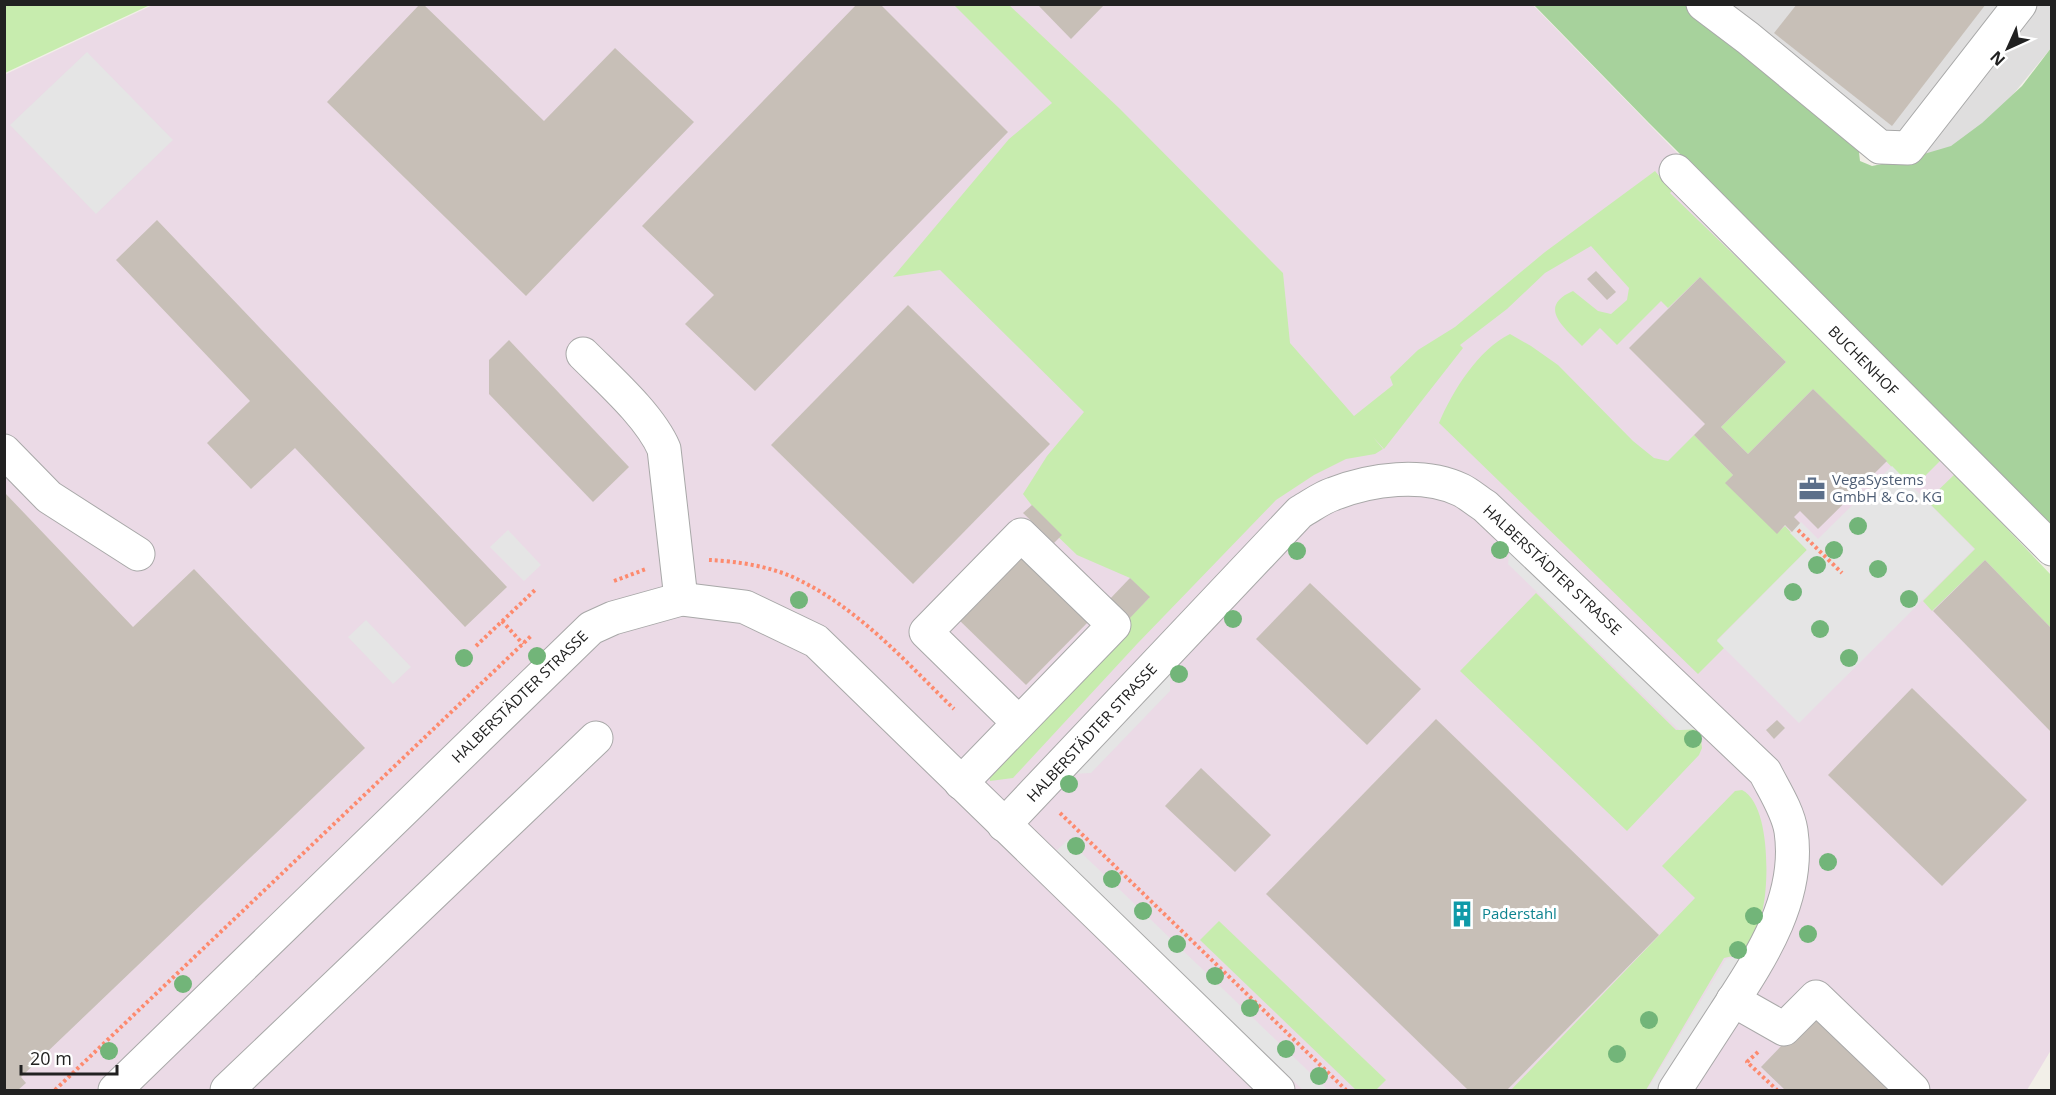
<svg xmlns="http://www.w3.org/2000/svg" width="2056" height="1095" font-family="'Open Sans',sans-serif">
  <rect width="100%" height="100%" fill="#f2efe8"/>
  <!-- residential -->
  <path fill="#dfdede" d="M1673 5H2051V48L1980 135 1929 156 1870 161Z"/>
  <!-- industrial -->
  <path fill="#ebdae6" d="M155 4 1533 5 1686 162 1844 357 1985 509 2051 576V1050L2027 1090H5L4 75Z"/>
  <!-- grass -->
  <g fill="#c7ecae">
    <path d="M5 4H150V5L5 73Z"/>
    <path d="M954 5H1009L1119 108 1283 273 1290 343 1354 416 1393 385 1390 377 1418 350 1455 327 1545 252 1655 171 1672 191 1670 193 1843 360 1941 460 1913 488 1813 389 1748 454 1721 427 1786 362 1700 277 1668 308 1661 301 1617 345 1600 328 1582 346C1565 328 1536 307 1573 291L1598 311 1611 314 1627 300 1629 288 1591 246 1545 273 1507 309 1460 345 1463 348 1384 449 1373 437 1383 449 1375 454 1346 459 1314 475 1276 500 1137 644 1013 778 990 781 988 763 1149 598 1130 578 1077 555 1050 529 1023 494 1047 456 1084 412 940 270 893 277 1009 139 1052 103Z"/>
    <path d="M1510 334 1531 346 1558 365 1633 441 1654 458 1668 461 1694 435 1733 475 1726 483 1777 533 1785 526 1807 550 1717 640 1724 648 1698 674 1439 423C1453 390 1478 350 1510 334Z"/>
    <path d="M1955 474 2051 575V628L1985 560 1932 611 1923 601 1975 549 1927 501Z"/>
    <path d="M1536 593 1676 730 1693 729 1700 733 1702 748 1699 755 1627 831 1460 671Z"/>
    <path d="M1742 790C1770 804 1769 881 1763 908 1759 923 1752 937 1745 951L1742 954 1724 958 1646 1090H1511L1695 898 1662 866 1735 791Z"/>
    <path d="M1219 921 1386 1080 1376 1090H1356L1200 940Z"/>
  </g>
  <!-- forest -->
  <path fill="#a7d29c" d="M1534 5H1685L1856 126 1860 161 1872 166 1907 159 1951 146 1982 123 2022 86 2051 48V524L1649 123Z"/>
  <!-- parking -->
  <g fill="#e5e5e5">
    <path d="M87 52 173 140 96 214 10 125Z"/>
    <path d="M1892 466 1974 549 1799 723 1717 641 1807 550 1790 533 1801 522 1818 539Z"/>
    <path d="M508 530 541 565 524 581 490 547Z"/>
    <path d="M1510 548 1698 729 1679 730 1508 564Z"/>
    <path d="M366 620 411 667 393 684 348 637Z"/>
    <path d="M1170 671V691L1091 773 1072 774Z"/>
    <path d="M1068 840 1328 1090H1303L1055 852Z"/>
    <path d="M1745 955 1662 1090H1647L1726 959Z"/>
  </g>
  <!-- building -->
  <g fill="#c7bfb7">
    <path d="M420 4H423L544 121 615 48 694 122 526 296 327 102Z"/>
    <path d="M857 4H880L1008 132 755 391 685 324 714 295 642 226Z"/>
    <path d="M1037 4H1105L1071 39Z"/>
    <path d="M1797 4H1986L1892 126 1774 33Z"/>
    <path d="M157 220 507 587 465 627 295 448 251 489 207 443 250 401 116 260Z"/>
    <path d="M1596 271 1616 292 1607 300 1587 279Z"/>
    <path d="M1700 277 1786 362 1721 427 1748 454 1813 389 1887 461 1818 529 1800 511 1794 517 1800 523 1792 532 1785 525 1777 534 1725 483 1733 475 1694 435 1705 424 1629 348Z"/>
    <path d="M908 305 1050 444 913 584 771 445Z"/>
    <path d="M509 340 629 467 593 502 489 394V360Z"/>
    <path d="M5 493 133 627 194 569 365 748 21 1077 26 1083 18 1090H5Z"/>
    <path d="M1032 505 1062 535 1054 543 1023 513Z"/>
    <path d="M1021 552 1091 619 1026 685 957 618Z"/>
    <path d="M1985 560 2052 629V733L1933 611Z"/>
    <path d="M1130 578 1150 597 1128 620 1108 601Z"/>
    <path d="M1310 583 1421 689 1367 745 1256 639Z"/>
    <path d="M1912 688 2027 800 1942 886 1828 775Z"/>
    <path d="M1436 719 1659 935 1507 1090H1468L1266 894Z"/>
    <path d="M1777 720 1785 728 1774 739 1766 730Z"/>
    <path d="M1201 768 1271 835 1235 872 1165 806Z"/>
    <path d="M1814 1012 1895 1090H1785L1761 1067Z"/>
  </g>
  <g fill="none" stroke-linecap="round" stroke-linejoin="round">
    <!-- minor casing -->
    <g stroke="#a8a8a8" stroke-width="35">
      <g id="minor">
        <path d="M1703 4 1748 38 1880 147 1908 148 2020 4"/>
        <path d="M1676 171 2052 549"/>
        <path d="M583 354C609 380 650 416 664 449L681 599"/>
        <path d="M4 451 49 497 138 554"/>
        <path d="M961 783 1114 625 1021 535 926 632 1019 723"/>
        <path d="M1004 825 1300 512C1311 506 1321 498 1333 494 1371 479 1423 472 1461 490 1469 494 1477 501 1485 506L1765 772C1774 790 1788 811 1791 831 1801 899 1760 959 1725 1013 1708 1039 1691 1065 1675 1090"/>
        <path d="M1733 1000 1784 1029 1816 997 1913 1090"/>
        <path d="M115 1090 591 628 613 618 681 599 745 607 816 641 1278 1090"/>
        <path d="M227 1090 596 738"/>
      </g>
    </g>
    <!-- path -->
    <g stroke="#fd8a6e" stroke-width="4" stroke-dasharray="3 3" stroke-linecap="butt">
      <path d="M1798 530 1842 573"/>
      <path d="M709 560C737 561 774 567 799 580 860 610 906 662 954 709"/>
      <path d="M614 581 646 569"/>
      <path d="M502 621 523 644"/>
      <path d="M476 646 535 590"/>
      <path d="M1060 813 1346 1090"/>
      <path d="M1758 1052 1747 1062 1777 1090"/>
      <path d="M55 1090 531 636"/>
    </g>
    <!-- minor -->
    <use href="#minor" stroke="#fff" stroke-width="33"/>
  </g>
  <!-- trees -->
  <g fill="#72b579">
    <circle cx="1858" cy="526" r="9"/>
    <circle cx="1500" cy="550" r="9"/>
    <circle cx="1834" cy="550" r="9"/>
    <circle cx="1297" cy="551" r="9"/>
    <circle cx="1817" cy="565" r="9"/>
    <circle cx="1878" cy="569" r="9"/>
    <circle cx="1793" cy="592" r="9"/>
    <circle cx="1909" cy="599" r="9"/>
    <circle cx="799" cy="600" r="9"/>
    <circle cx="1233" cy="619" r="9"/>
    <circle cx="1820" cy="629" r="9"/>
    <circle cx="537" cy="656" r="9"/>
    <circle cx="464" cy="658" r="9"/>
    <circle cx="1849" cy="658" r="9"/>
    <circle cx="1179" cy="674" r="9"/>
    <circle cx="1693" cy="739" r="9"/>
    <circle cx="1069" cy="784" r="9"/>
    <circle cx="1076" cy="846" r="9"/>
    <circle cx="1828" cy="862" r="9"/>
    <circle cx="1112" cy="879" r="9"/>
    <circle cx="1143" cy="911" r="9"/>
    <circle cx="1754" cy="916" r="9"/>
    <circle cx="1808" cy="934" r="9"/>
    <circle cx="1177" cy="944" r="9"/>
    <circle cx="1738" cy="950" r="9"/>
    <circle cx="1215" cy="976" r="9"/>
    <circle cx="183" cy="984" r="9"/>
    <circle cx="1250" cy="1008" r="9"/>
    <circle cx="1649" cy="1020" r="9"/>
    <circle cx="1286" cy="1049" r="9"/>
    <circle cx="109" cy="1051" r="9"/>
    <circle cx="1617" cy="1054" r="9"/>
    <circle cx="1319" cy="1076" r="9"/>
  </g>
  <!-- icons -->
  <defs>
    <g id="office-bare" transform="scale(2.07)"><path d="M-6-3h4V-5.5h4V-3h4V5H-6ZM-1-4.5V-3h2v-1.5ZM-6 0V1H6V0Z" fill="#5c6f8a" stroke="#fff" stroke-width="2.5" paint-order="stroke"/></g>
    <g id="building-bare" transform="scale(2.07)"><path d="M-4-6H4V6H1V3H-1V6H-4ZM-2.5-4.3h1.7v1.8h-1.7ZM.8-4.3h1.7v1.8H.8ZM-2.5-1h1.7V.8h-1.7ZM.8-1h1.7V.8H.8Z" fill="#0f9aa8" stroke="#fff" stroke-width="2.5" paint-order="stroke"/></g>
  </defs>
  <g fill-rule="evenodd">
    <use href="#office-bare" x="1812" y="489"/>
    <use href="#building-bare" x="1462" y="914"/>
  </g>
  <g text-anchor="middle" stroke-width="6" stroke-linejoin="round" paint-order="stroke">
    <!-- street labels -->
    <g font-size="15" fill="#212121" stroke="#fff">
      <text transform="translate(1863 361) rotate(45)" y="5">BUCHENHOF</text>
      <text transform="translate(1552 570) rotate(43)" y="5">HALBERSTÄDTER STRASSE</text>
      <text transform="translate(520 697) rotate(-44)" y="5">HALBERSTÄDTER STRASSE</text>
      <text transform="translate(1092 733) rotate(-47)" y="5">HALBERSTÄDTER STRASSE</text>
    </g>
    <!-- service labels -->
    <g font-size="15" fill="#4e5e75" stroke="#fff" text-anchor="start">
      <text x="1832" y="485">VegaSystems<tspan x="1832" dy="17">GmbH &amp; Co. KG</tspan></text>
    </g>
    <!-- culture labels -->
    <g font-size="15" fill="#0d838f" stroke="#fff" text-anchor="start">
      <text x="1482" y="919">Paderstahl</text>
    </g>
  </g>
  <!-- border -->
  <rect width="2056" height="1095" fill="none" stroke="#212121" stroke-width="12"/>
  <!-- north arrow -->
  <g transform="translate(2008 48) rotate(225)" stroke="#ffffff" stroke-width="4.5" paint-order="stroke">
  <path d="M0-4.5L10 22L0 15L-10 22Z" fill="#212121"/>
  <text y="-9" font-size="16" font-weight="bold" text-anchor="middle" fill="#212121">N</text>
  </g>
  <!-- scale -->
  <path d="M21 1065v9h96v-9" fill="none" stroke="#212121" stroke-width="3"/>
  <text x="30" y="1065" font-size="18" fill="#212121" stroke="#ffffff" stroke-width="4.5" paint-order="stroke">20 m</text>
</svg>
